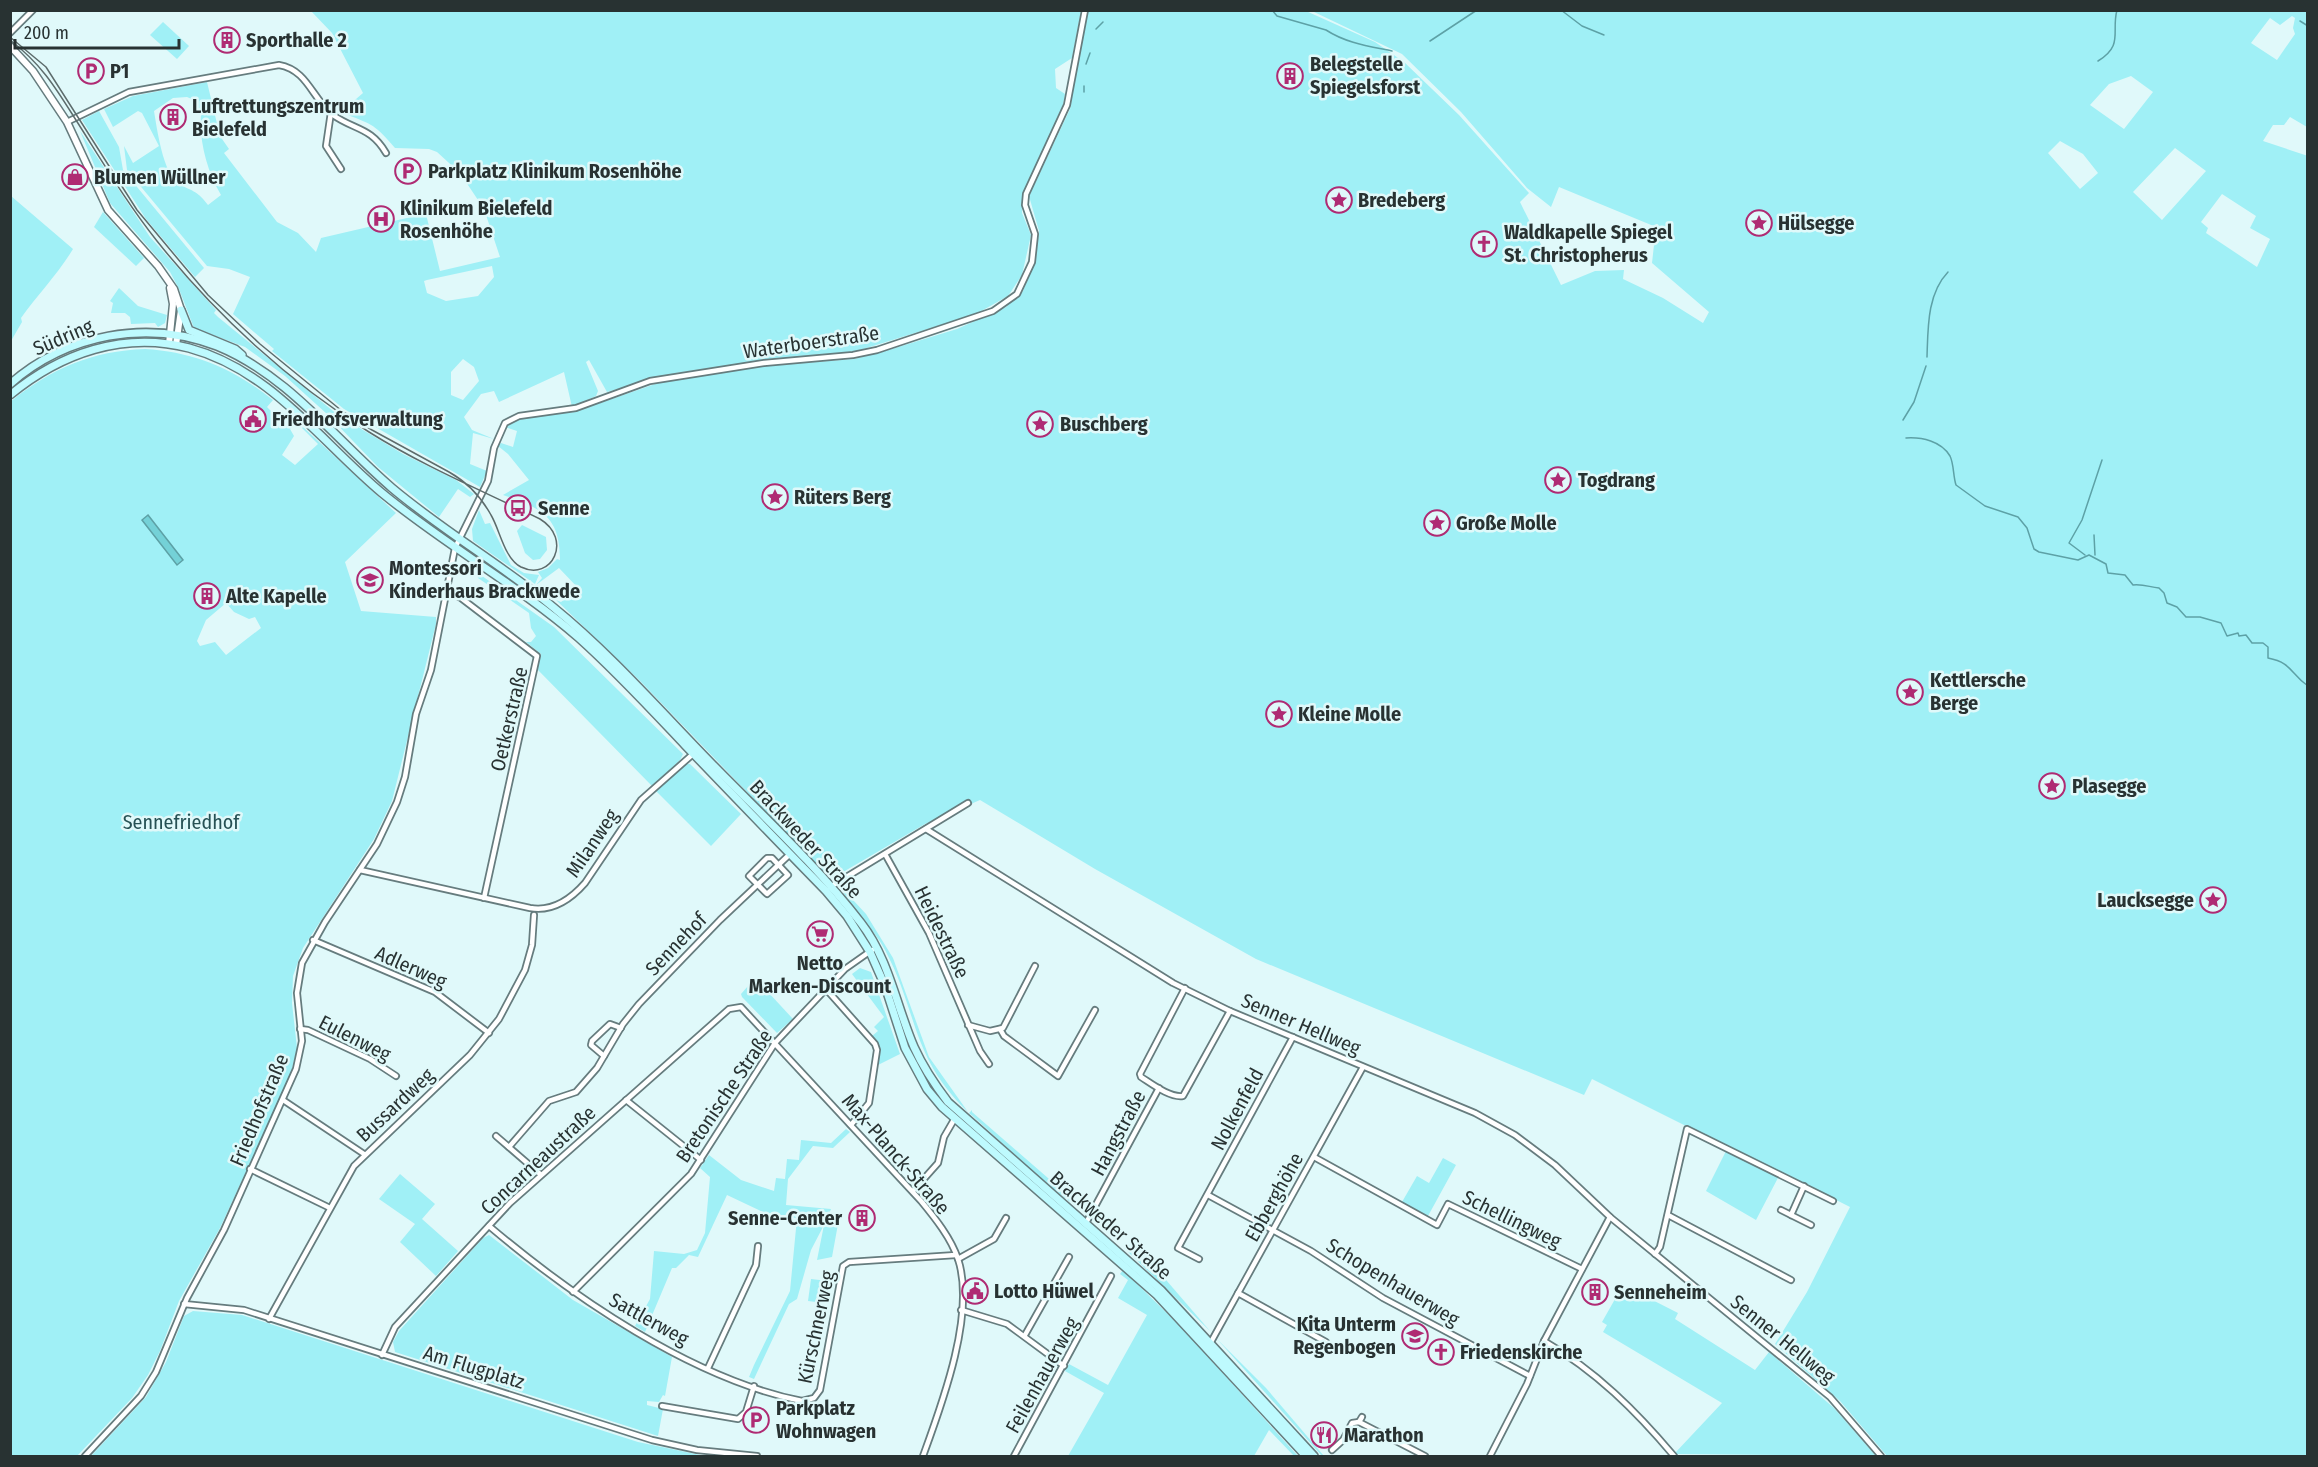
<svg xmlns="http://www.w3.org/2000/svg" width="2318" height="1467" font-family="'Fira Sans Condensed',sans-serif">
  <rect width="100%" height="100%" fill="#e0f9fa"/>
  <!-- green -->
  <g fill="#a0f0f6" fill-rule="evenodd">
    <path d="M311 11H1081L1072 58 1055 69 1056 88 1065 94 1063 105 1022 196V213L1031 235 1022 275 1008 296 976 314 857 351 758 361 676 373 607 392 589 360 586 362 598 391 596 396 572 407 564 372 499 402 494 391 481 394 464 417 472 430 494 439 473 433 470 464 487 471 480 487 344 409 272 351 274 349 233 314 250 277 229 269 207 266 127 170 124 146 133 163 159 146 142 113 138 111 113 127 104 109 133 96 207 82 220 136 229 149 224 153 277 222 298 233 316 252 321 238 424 214H426L440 271 500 257 484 209 460 173 437 152 429 149 395 148C372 121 371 125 341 112L363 93 332 33ZM187 97 194 100 191 111 201 114C199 142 207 171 221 195L208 205C195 188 193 193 178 183 163 173 157 129 154 111L173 98ZM492 266 494 277 478 296 446 301 427 293 424 281 427 280ZM463 359 474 367 479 381 463 400 451 395V372Z"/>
    <path d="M1087 11H1306L1375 42 1404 62 1459 115 1529 193 1520 202 1561 285 1595 271 1624 270 1623 279 1663 298 1703 323 1709 312 1652 263 1656 227 1559 187 1551 207 1527 188 1461 112 1402 54 1312 11H2307V127L2290 117 2284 125H2273L2263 141 2308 156 2307 1456H1887L1840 1401 1775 1344 1807 1292 1850 1207 1781 1172 1756 1220 1706 1191 1728 1147 1592 1079 1584 1095 1256 959 1095 869 980 800 925 824 838 875 825 873 640 681 556 600 561 602 579 589 559 568 536 585 542 578 538 572 548 568 557 559 560 560C560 518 543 508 503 495L529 480 508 454 498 446 501 443 513 447 517 431 505 427 514 420 523 418 574 412 658 383 765 366 854 359 882 352 957 329 1006 307 1023 291 1036 257 1039 231 1029 196 1070 109ZM2292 16 2295 18 2293 28 2295 34 2277 60 2251 43 2270 18 2280 25ZM2131 76 2153 92 2124 129 2090 105 2109 84ZM2060 141 2083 154 2098 173 2080 189 2048 153ZM2175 148 2206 171 2162 220 2133 192ZM2222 194 2256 216 2250 228 2270 239 2257 267 2206 233 2208 228 2201 222Z"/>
    <path d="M163 22 189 46 177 59 150 35Z"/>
    <path d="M99 111 119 147 123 170 204 268 195 277 146 219 82 120Z"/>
    <path d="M80 131 150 237 216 310 214 313 218 317 338 415 403 454 456 480 474 494 470 497 458 489 439 517 378 467 327 414 285 376 245 347 194 328 179 289 170 272 110 203Z"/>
    <path d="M11 196 73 249C58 274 38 294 21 318L22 322 11 341Z"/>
    <path d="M103 212 144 258 136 266 94 227Z"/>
    <path d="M119 288 138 306 167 315 165 323 158 327 155 323 131 324 130 317 125 313H111L113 303 110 301Z"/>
    <path d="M145 349C195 352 234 369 273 400L267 407 281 421 288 415 296 423 290 429 294 436 282 455 295 465 318 444 302 428 303 427 396 513 345 562 361 611 436 617V624L392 801 374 839 303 948 293 976 292 1003 297 1048 290 1077 220 1228 179 1301 160 1351 148 1375 132 1398 77 1456H11L10 402C52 368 92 351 145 349ZM226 603 234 612 249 619 255 617 261 628 226 655 215 642 200 646 197 641 206 620Z"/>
    <path d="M479 510 485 524 490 523 511 565 524 573 539 575 535 584 473 541 472 529Z"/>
    <path d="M522 525 546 537 547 550 540 559 533 560 525 553 517 531Z"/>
    <path d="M475 571 554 627 683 754 680 760 652 786 537 669 541 654 526 642H531L536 636 531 628 529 613 478 578Z"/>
    <path d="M685 764H690L741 814 711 846 656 791Z"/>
    <path d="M840 886 866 914 893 958 929 1057 968 1112C911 1058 918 1012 885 950 875 930 845 901 840 886Z"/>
    <path d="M860 968 871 972 900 1054 878 1065 879 1047 872 1036 878 1031 874 1027 884 1017 852 974Z"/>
    <path d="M755 978 793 1019 777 1033 742 997 741 994Z"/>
    <path d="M972 1110V1112L1086 1211C1070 1209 988 1129 969 1113Z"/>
    <path d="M846 1129 850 1132 833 1148 813 1146 788 1179 786 1205 831 1209 826 1222 838 1224 832 1257 817 1260 824 1225 811 1250 797 1299 789 1304 754 1379 749 1377 754 1365 790 1291 797 1218 769 1215 727 1195 698 1257 689 1255 676 1268H672L645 1332 635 1326 650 1299 654 1251 684 1254 697 1250 705 1233 710 1177 700 1168 709 1155 741 1180 774 1191 776 1178 785 1179 787 1159 799 1160 801 1140 831 1143Z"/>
    <path d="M1443 1158 1456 1165 1428 1216 1402 1202 1417 1176 1429 1183Z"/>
    <path d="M400 1174 435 1204 422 1219 458 1251 436 1276 400 1242 415 1224 379 1199Z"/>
    <path d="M489 1235 573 1300 672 1357 665 1396 663 1395 659 1402 647 1401V1405L663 1409 658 1436 395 1352 393 1342 399 1331 483 1238Z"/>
    <path d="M1128 1243 1154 1266 1210 1331 1124 1248Z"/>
    <path d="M1123 1270 1180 1326 1298 1456H1294L1269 1430 1254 1456H1068L1104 1393 1065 1371 1069 1364 1108 1385 1147 1315 1118 1298 1128 1280 1120 1274Z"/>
    <path d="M811 1279 828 1281 824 1303 808 1301Z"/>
    <path d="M1623 1285 1678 1313 1675 1319 1755 1370 1769 1352 1834 1408 1876 1456 1677 1454 1675 1453 1722 1403 1603 1332 1607 1325 1602 1322Z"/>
    <path d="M193 1311 242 1315 638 1442 705 1456H91L146 1397 166 1362 184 1316Z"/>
    <path d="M1217 1339 1266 1388 1324 1456H1322Z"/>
  </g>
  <!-- water -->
  <path fill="#74d1d7" stroke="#5da1a6" stroke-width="1.5" d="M148 515 183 560 177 565 142 520Z"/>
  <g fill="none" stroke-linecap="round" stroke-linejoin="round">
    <!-- stream -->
    <g stroke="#5da1a6" stroke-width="1.5">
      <path d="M1272 10 1277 16 1326 30C1346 43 1368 46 1392 51"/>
      <path d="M1561 10 1582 26 1604 35"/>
      <path d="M2300 21 2308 26"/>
      <path d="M1096 29 1103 22"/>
      <path d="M1430 41 1477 10"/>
      <path d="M2098 61C2124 45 2111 32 2117 10"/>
      <path d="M1086 64 1090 53"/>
      <path d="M1084 92V86"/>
      <path d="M1927 357C1928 328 1927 294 1948 272"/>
      <path d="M1903 420 1914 402 1926 366"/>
      <path d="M1906 438C1922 437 1941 441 1950 456 1954 464 1953 476 1956 485L1985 506 2018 517 2027 528 2034 549 2039 552 2078 560 2089 555 2106 564 2108 573 2125 575 2133 585C2144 584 2149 587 2159 588L2164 593 2167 603 2177 607 2186 617H2200L2221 623 2227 636 2238 633 2239 636 2246 635 2252 643H2263L2268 647V658C2293 663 2289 673 2308 686"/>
      <path d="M2094 535 2095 555"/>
      <path d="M2085 555 2069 543 2082 520 2102 460"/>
    </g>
    <!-- minor casing -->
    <g stroke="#667c7e" stroke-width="8">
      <g id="minor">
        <path d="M10 33 33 10"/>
        <path d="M331 112 326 146 341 169"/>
        <path d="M67 122 129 92 279 65C308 70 312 99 333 115 354 130 371 127 386 153"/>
        <path d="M446 590 461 598 537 656 484 898"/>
        <path d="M926 829 1173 983 1230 1011 1475 1113 1515 1135 1555 1165 1610 1217 1830 1397 1881 1456"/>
        <path d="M885 854 929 933 980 1051 989 1064"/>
        <path d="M767 858H772L788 875 767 894 749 876Z"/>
        <path d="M360 870 530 908C553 912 571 899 585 883L641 800 693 754"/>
        <path d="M830 887 968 803"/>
        <path d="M313 940 435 992 489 1033"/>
        <path d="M1185 988 1140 1074 1141 1077C1152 1084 1170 1098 1183 1096L1230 1011"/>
        <path d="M826 989 875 1044 877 1050 869 1103 851 1125"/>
        <path d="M968 1025 990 1031 1003 1028 1035 966"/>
        <path d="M300 1029 308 1030 370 1059 396 1076"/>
        <path d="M1000 1029 1004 1036 1058 1076 1095 1010"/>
        <path d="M604 1056 591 1045 592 1041 610 1024 621 1028"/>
        <path d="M283 1100 364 1154"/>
        <path d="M626 1100 701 1160"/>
        <path d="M496 1136 540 1174"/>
        <path d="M509 1147 549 1101 576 1092 597 1068 623 1024 639 1004 720 920 790 854"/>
        <path d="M1314 1157 1437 1225 1448 1204 1582 1269"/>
        <path d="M250 1169 330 1208"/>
        <path d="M913 1191 938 1163 944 1137 955 1118"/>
        <path d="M1208 1195 1311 1251 1383 1298 1530 1376"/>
        <path d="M1781 1210 1811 1225"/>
        <path d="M1668 1215 1791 1280"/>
        <path d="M1791 1215 1804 1186"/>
        <path d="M1086 1223 1159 1088"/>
        <path d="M489 1226C573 1297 692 1379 802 1401L814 1398 820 1390 843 1266 849 1262 956 1255"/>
        <path d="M1655 1254 1660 1247 1687 1129 1833 1201"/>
        <path d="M958 1259 994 1239 1006 1218"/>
        <path d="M1199 1259 1178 1248 1293 1037"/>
        <path d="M573 1292 691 1174 775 1043 845 969 872 950"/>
        <path d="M1238 1293 1326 1342"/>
        <path d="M184 1304 244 1310 652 1440 697 1450 757 1456"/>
        <path d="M961 1310 1007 1324 1064 1366"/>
        <path d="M269 1319 354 1166 470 1055 499 1019 525 970 532 945 534 915"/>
        <path d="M1025 1335 1069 1257"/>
        <path d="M1544 1341C1596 1371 1636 1411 1674 1456"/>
        <path d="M1211 1342 1363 1067"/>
        <path d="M382 1355 395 1327 510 1203 729 1009 741 1007 921 1201C935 1218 951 1238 958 1259 976 1313 942 1404 923 1456"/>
        <path d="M708 1368 756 1265 758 1246"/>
        <path d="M662 1406 738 1419 746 1412 754 1386"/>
        <path d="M1362 1417 1359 1422 1425 1456"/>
        <path d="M1332 1450 1343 1440 1352 1423 1359 1422"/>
        <path d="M85 1456 141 1396 156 1372 187 1298 224 1230 296 1069 302 1041 297 993 302 963 325 922 377 844 397 802 405 777 416 714 431 670 455 548 488 481 494 448 505 423 519 416 576 408 650 381 764 363 853 355 877 350 993 311 1017 294 1032 262 1035 234 1025 205 1026 194 1067 105 1085 10"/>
        <path d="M1014 1456 1111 1276"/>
        <path d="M1490 1456 1527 1384 1544 1341 1610 1217"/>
      </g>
    </g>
    <!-- tertiary casing -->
    <g stroke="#667c7e" stroke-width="9">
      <g id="tertiary">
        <path d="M10 46 33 71 67 122 108 210 158 266 174 289 181 310 176 345"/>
        <path d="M169 344 173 304 170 288"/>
      </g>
    </g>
    <!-- secondary casing -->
    <g stroke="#667c7e" stroke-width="10">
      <g id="secondary">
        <path d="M181 310 189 330 235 349 242 355"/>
        <path d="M10 384C67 334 147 319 217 346 288 375 335 439 392 488 443 531 502 565 553 607 612 655 662 713 715 767 764 817 818 867 861 923 889 959 896 1005 914 1047 923 1067 935 1085 948 1102L1161 1290 1314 1456"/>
        <path d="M10 395C61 353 124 331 189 348 271 370 320 441 382 493 445 545 518 585 579 638 617 672 651 709 685 745 732 794 779 843 826 891L847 916 870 952 885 986 905 1048 927 1089 942 1107 1157 1295 1306 1456"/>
      </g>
    </g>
    <!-- minor -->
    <use href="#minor" stroke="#fff" stroke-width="4.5"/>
    <!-- tertiary -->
    <use href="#tertiary" stroke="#fff" stroke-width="6"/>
    <!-- secondary -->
    <use href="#secondary" stroke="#befafe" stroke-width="7"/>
    <!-- tram -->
    <path stroke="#5d6c6c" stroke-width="1.5" d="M10 37 46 67 137 210 208 295 260 344 342 411 372 430 449 472C467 482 481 497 491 515 500 530 504 558 521 567 552 582 573 539 540 519 483 491 423 466 369 432 290 383 215 314 157 241 129 206 105 166 81 128 58 92 45 67 10 40"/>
  </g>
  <!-- icons -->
  <defs>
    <g id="building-ring" transform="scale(1.35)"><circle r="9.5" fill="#e0f9fa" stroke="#af2b73" stroke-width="1.5"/><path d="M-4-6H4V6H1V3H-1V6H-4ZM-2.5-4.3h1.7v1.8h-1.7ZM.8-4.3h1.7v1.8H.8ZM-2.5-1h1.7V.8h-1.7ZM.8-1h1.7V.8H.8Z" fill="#af2b73"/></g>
    <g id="parking-ring" transform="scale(1.35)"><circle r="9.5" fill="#e0f9fa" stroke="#af2b73" stroke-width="1.5"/><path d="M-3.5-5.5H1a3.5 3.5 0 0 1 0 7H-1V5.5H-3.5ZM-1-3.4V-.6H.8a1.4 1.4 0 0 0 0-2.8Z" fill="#af2b73"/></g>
    <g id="shop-ring" transform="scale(1.35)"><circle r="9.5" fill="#e0f9fa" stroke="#af2b73" stroke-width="1.5"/><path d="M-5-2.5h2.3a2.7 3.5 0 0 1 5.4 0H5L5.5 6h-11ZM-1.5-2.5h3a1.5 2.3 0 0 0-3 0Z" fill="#af2b73"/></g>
    <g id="sight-ring" transform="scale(1.35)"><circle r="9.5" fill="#e0f9fa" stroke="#af2b73" stroke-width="1.5"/><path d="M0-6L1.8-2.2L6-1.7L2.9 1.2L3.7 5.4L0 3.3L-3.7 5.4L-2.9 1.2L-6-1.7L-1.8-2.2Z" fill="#af2b73"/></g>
    <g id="hospital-ring" transform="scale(1.35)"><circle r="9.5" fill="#e0f9fa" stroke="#af2b73" stroke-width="1.5"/><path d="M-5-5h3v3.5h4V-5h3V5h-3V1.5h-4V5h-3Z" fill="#af2b73"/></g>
    <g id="church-ring" transform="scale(1.35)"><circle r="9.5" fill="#e0f9fa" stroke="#af2b73" stroke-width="1.5"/><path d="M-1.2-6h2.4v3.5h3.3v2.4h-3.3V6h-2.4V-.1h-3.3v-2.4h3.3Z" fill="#af2b73"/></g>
    <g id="civic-ring" transform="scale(1.35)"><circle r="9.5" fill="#e0f9fa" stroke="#af2b73" stroke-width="1.5"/><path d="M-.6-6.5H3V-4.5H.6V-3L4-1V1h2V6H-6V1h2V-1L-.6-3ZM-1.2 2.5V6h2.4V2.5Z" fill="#af2b73"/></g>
    <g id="bus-ring" transform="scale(1.35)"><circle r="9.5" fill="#e0f9fa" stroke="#af2b73" stroke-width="1.5"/><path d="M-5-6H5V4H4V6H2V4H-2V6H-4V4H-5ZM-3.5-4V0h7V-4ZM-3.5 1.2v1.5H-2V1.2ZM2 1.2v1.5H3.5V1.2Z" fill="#af2b73"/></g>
    <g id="school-ring" transform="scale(1.35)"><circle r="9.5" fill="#e0f9fa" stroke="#af2b73" stroke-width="1.5"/><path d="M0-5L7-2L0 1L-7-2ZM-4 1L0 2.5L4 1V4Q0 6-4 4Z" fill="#af2b73"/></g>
    <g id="supermarket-ring" transform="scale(1.35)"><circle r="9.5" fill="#e0f9fa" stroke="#af2b73" stroke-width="1.5"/><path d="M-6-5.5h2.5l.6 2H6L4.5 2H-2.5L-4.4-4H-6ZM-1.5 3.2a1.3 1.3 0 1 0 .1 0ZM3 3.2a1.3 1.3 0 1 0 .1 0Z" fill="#af2b73"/></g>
    <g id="restaurant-ring" transform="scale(1.35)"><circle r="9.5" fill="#e0f9fa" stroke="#af2b73" stroke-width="1.5"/><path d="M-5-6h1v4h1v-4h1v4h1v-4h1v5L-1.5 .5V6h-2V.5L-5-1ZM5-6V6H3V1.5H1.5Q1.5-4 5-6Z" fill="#af2b73"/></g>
  </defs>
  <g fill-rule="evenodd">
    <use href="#building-ring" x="227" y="40"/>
    <use href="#parking-ring" x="91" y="71"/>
    <use href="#building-ring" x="1290" y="76"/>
    <use href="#building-ring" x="173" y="117"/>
    <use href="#parking-ring" x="408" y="171"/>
    <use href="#shop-ring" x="75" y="177"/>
    <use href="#sight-ring" x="1339" y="200"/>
    <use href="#hospital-ring" x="381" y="219"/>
    <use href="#sight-ring" x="1759" y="223"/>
    <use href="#church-ring" x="1484" y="244"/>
    <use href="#civic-ring" x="253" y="419"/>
    <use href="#sight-ring" x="1040" y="424"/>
    <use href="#sight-ring" x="1558" y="480"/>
    <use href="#sight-ring" x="775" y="497"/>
    <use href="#bus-ring" x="518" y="508"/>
    <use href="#sight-ring" x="1437" y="523"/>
    <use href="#school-ring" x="370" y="580"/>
    <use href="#building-ring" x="207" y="596"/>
    <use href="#sight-ring" x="1910" y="692"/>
    <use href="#sight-ring" x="1279" y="714"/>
    <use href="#sight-ring" x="2052" y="786"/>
    <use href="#sight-ring" x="2213" y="900"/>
    <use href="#supermarket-ring" x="820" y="934"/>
    <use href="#building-ring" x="862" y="1218"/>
    <use href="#civic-ring" x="975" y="1291"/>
    <use href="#building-ring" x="1595" y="1292"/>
    <use href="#school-ring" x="1415" y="1336"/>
    <use href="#church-ring" x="1441" y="1352"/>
    <use href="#parking-ring" x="756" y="1420"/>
    <use href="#restaurant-ring" x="1324" y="1435"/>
  </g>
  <g text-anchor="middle" stroke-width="5" stroke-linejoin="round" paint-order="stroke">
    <!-- poi labels -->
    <g font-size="20" font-weight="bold" fill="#283232" stroke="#e0f9fa" text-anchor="start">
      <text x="246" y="47">Sporthalle 2</text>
      <text x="1310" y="71">Belegstelle<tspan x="1310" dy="23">Spiegelsforst</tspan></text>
      <text x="110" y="78">P1</text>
      <text x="192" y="113">Luftrettungszentrum<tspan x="192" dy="23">Bielefeld</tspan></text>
      <text x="428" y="178">Parkplatz Klinikum Rosenhöhe</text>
      <text x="94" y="184">Blumen Wüllner</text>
      <text x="1358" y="207">Bredeberg</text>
      <text x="400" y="215">Klinikum Bielefeld<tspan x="400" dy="23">Rosenhöhe</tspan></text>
      <text x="1778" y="230">Hülsegge</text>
      <text x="1504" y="239">Waldkapelle Spiegel<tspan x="1504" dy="23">St. Christopherus</tspan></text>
      <text x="272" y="426">Friedhofsverwaltung</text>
      <text x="1060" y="431">Buschberg</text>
      <text x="1578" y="487">Togdrang</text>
      <text x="794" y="504">Rüters Berg</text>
      <text x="538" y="515">Senne</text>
      <text x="1456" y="530">Große Molle</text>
      <text x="389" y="575">Montessori<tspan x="389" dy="23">Kinderhaus Brackwede</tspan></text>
      <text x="226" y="603">Alte Kapelle</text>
      <text x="1930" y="687">Kettlersche<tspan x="1930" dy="23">Berge</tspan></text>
      <text x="1298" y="721">Kleine Molle</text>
      <text x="2072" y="793">Plasegge</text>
      <text x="2194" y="907" text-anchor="end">Laucksegge</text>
      <text x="820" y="970" text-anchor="middle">Netto<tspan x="820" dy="23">Marken-Discount</tspan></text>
      <text x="842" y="1225" text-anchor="end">Senne-Center</text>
      <text x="994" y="1298">Lotto Hüwel</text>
      <text x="1614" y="1299">Senneheim</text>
      <text x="1396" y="1331" text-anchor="end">Kita Unterm<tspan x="1396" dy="23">Regenbogen</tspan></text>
      <text x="1460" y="1359">Friedenskirche</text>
      <text x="776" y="1415">Parkplatz<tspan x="776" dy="23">Wohnwagen</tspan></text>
      <text x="1344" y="1442">Marathon</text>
    </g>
    <!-- street labels -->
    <g font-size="20" fill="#283232" stroke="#e0f9fa">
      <text transform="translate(63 337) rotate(-23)" y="7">Südring</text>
      <text transform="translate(811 342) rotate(-8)" y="7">Waterboerstraße</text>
      <text transform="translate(509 719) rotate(-77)" y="7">Oetkerstraße</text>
      <text transform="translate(806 839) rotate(47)" y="7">Brackweder Straße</text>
      <text transform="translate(592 843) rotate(-56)" y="7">Milanweg</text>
      <text transform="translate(942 932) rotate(64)" y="7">Heidestraße</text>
      <text transform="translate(676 944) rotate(-46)" y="7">Sennehof</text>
      <text transform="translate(411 967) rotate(24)" y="7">Adlerweg</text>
      <text transform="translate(1301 1024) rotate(23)" y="7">Senner Hellweg</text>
      <text transform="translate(355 1038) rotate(27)" y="7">Eulenweg</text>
      <text transform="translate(724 1096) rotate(-56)" y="7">Bretonische Straße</text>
      <text transform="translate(395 1105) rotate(-43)" y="7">Bussardweg</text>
      <text transform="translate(1237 1109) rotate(-62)" y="7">Nolkenfeld</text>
      <text transform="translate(259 1110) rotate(-67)" y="7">Friedhofstraße</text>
      <text transform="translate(1118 1133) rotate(-62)" y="7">Hangstraße</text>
      <text transform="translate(896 1154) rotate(49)" y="7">Max-Planck-Straße</text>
      <text transform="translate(538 1160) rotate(-43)" y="7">Concarneaustraße</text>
      <text transform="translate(1274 1197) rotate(-61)" y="7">Ebberghöhe</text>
      <text transform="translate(1512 1219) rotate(26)" y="7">Schellingweg</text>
      <text transform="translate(1111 1225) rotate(41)" y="7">Brackweder Straße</text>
      <text transform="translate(1393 1282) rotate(31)" y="7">Schopenhauerweg</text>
      <text transform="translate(649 1319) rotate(29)" y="7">Sattlerweg</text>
      <text transform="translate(816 1327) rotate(-78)" y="7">Kürschnerweg</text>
      <text transform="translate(1783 1339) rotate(39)" y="7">Senner Hellweg</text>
      <text transform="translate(474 1367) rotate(17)" y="7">Am Flugplatz</text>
      <text transform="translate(1042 1375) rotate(-61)" y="7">Feilenhauerweg</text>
    </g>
    <!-- park labels -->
    <g font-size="20" fill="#265154" stroke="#e0f9fa">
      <text x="181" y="829">Sennefriedhof</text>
    </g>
  </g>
  <!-- border -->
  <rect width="2318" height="1467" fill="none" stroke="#283232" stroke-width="24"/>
  <!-- scale -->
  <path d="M15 39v9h164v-9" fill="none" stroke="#283232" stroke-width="3"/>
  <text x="24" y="39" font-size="18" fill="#283232" stroke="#e0f9fa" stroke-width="4.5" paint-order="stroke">200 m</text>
</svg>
